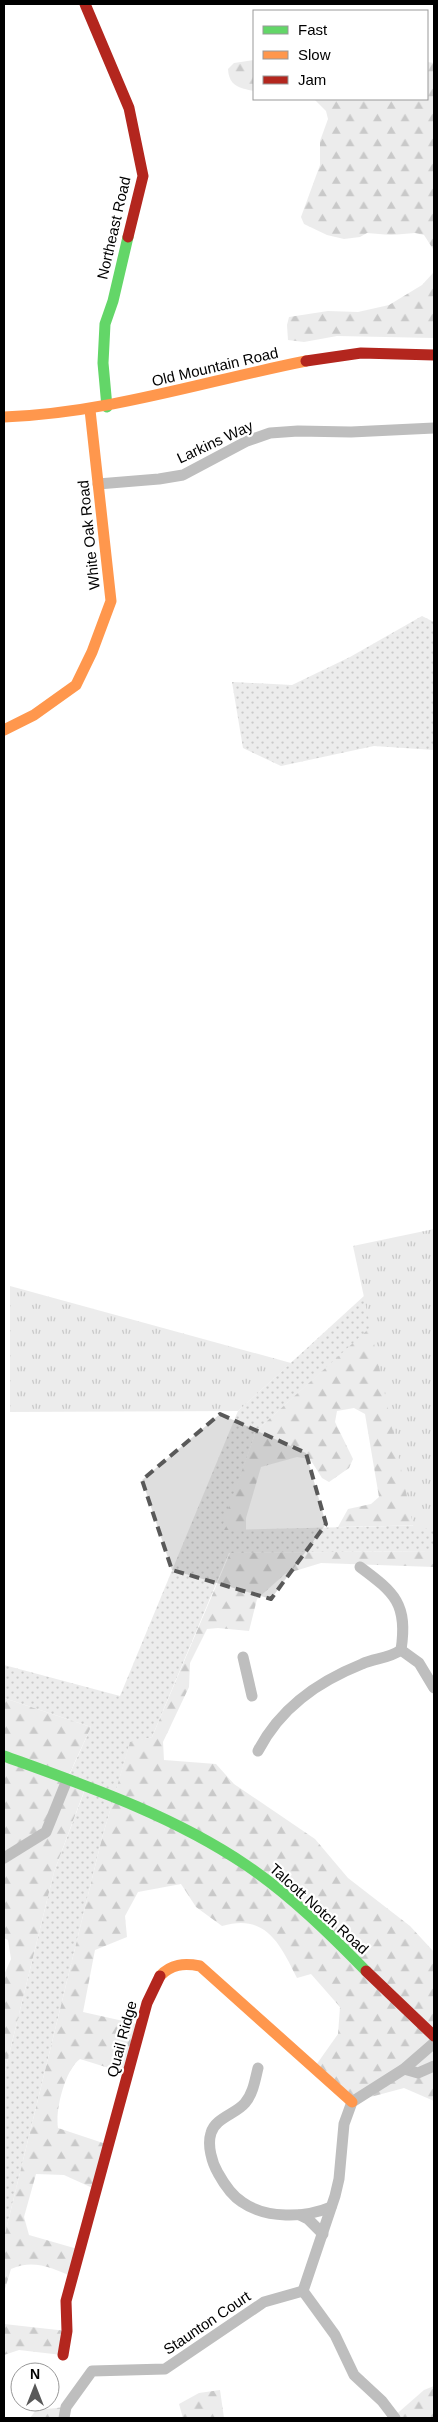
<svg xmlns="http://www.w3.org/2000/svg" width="438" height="2422" font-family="Arial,sans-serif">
  <defs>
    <pattern id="grass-dots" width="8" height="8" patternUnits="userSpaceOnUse" patternTransform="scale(1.25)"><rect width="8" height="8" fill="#ececec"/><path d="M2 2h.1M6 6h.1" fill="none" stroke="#c9c9c9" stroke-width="1.8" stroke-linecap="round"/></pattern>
    <pattern id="forest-firs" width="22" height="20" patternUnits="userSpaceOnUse" patternTransform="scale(1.25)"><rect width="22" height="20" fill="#ececec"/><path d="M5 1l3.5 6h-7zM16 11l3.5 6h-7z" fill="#c9c9c9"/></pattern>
    <pattern id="park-tufts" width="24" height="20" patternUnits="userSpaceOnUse" patternTransform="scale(1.25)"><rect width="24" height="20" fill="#ececec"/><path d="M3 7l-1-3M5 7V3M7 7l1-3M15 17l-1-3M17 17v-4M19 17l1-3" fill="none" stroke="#c9c9c9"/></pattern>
  </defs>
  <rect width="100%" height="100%" fill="#fff"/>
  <!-- grass -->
  <g fill="url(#grass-dots)">
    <path d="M422 616 434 622V750L374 746 281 766 243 748 232 682 292 685 350 657Z"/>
    <path d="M434 1232V1271L256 1431 222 1530 434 1525V1551L229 1553 152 1737 130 1743 102 1838 4 2238V2075L54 1872 86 1787 67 1780 91 1727 4 1698V1665L120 1696 238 1411Z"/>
  </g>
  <!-- forest -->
  <g fill="url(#forest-firs)">
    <path d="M254 60V91C239 88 229 86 228 69L234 63Z"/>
    <path d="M427 62 434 63V338L337 336 304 342 288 340 287 325 289 317 328 311 358 312 389 305 422 285 433 273V249L424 235 415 233 391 235 367 233 360 237 344 239 327 235 304 224 301 217 320 165V141L328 119 326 111 314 99H427Z"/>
    <path d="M417 1285 434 1525 338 1527 348 1509 371 1504 379 1497 365 1414 354 1408 337 1411 335 1422 353 1459 349 1468 329 1482 322 1478 310 1459 297 1457 261 1467 246 1518V1530H221L256 1431Z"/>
    <path d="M434 1551V1567L321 1563 285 1574 257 1599 249 1631 218 1628 207 1629 190 1663 189 1687 163 1742 164 1760 216 1764 234 1784 315 1839 348 1878 410 1926 434 1952V2101L404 2088 352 2102 314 2068 338 2034 340 2007 311 1974 297 1978C280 1944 266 1913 222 1926L196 1907 181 1884 138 1892 125 1916 127 1937 95 1950 83 2012 141 2025 128 2074 80 2059C65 2070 55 2110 58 2128L109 2145 97 2190 64 2175 36 2174 24 2217 29 2235 81 2250 73 2277C51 2268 34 2259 11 2269L4 2292V2238L102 1838 130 1742 152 1737 230 1553Z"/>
    <path d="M4 1698 91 1727 67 1779 86 1786 54 1872 4 2075V1975L11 1959 8 1940 4 1938Z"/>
    <path d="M4 2324 67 2331 62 2355 19 2350 4 2355Z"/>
    <path d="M434 2386V2418H392L424 2390Z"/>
    <path d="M220 2390 224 2418H183L179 2404 199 2393Z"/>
    <path d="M66 2407 70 2418H30L36 2410Z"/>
  </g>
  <!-- park -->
  <g fill="url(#park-tufts)">
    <path d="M434 1229V1529H414L353 1246Z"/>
    <path d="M10 1286 291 1363 238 1411 10 1412Z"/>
  </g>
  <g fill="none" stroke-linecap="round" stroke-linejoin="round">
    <!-- street -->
    <g stroke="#bebebe" stroke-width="11">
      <path d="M98 484 159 479 183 475 247 441 270 433 298 431 351 432 434 428"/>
      <path d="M360 1567C395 1593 408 1604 401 1650"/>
      <path d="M401 1650 419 1663 434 1688"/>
      <path d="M243 1657 252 1696"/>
      <path d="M258 1751C280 1708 317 1682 362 1664 375 1658 388 1659 401 1650"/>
      <path d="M4 1858 46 1832 67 1780"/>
      <path d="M258 2068C255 2080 253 2094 245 2103 236 2114 215 2118 211 2133 207 2145 212 2163 218 2173 224 2184 231 2195 242 2202 266 2219 305 2218 331 2207"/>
      <path d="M404 2069 418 2073 434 2066"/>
      <path d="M300 2215 308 2219 323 2234"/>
      <path d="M303 2291 335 2196 339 2179 344 2124 352 2102 404 2069 434 2043"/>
      <path d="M303 2291 335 2335 354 2375 382 2401 395 2418"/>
      <path d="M64 2418 66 2407 92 2371 165 2369 264 2302 303 2291"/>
    </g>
    <!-- fast -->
    <g stroke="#63d668" stroke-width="11">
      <path d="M107 407 103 363 105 324 113 301 128 237"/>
      <path d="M4 1756C87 1786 172 1815 246 1865 290 1895 329 1933 366 1971"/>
    </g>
    <!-- slow -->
    <g stroke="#ff974d" stroke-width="11">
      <path d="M4 417C108 413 205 381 306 361"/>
      <path d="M4 730 34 715 76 685 92 652 111 601 90 410"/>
      <path d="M160 1976C171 1964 184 1963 200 1966L352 2102"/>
    </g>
    <!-- jam -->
    <g stroke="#b3261e" stroke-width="11">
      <path d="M85 4 129 108 143 176 128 237"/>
      <path d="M306 361 361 353 434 355"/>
      <path d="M366 1971 434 2036"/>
      <path d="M63 2355 67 2331 66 2301 147 2003 160 1976"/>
    </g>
  </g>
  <!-- marked area -->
  <path fill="#595959" fill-opacity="0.2" stroke="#595959" stroke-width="4" stroke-dasharray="10 6" stroke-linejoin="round" d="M220 1414 306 1453 326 1524 271 1599 172 1570 142 1480Z"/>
  <g text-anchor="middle" stroke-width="4.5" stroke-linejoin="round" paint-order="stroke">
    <!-- street labels -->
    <g font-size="15" fill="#000" stroke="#fff">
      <text transform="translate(114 228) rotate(-77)" y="5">Northeast Road</text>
      <text transform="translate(215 367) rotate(-13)" y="5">Old Mountain Road</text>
      <text transform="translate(215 442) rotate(-25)" y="5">Larkins Way</text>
      <text transform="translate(89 535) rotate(-96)" y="5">White Oak Road</text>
      <text transform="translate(319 1909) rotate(42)" y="5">Talcott Notch Road</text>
      <text transform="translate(122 2039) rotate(-75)" y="5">Quail Ridge</text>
      <text transform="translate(207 2323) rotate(-34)" y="5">Staunton Court</text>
    </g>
  </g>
  <!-- border -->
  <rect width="438" height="2422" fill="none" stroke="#000000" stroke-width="10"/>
  <!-- legend -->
  <rect x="253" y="10" width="175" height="90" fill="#ffffff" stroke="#999999"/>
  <rect x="263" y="26" width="25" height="8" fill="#63d668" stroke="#999999"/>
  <text x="298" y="35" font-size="15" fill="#000000">Fast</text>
  <rect x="263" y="51" width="25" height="8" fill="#ff974d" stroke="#999999"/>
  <text x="298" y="60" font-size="15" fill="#000000">Slow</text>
  <rect x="263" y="76" width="25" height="8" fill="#b3261e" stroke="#999999"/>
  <text x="298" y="85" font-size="15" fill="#000000">Jam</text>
  <!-- north arrow -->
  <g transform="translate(35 2387)"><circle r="24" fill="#ffffff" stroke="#999999"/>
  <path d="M0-4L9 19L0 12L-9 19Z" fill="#595959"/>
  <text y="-8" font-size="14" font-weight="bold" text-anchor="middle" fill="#000000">N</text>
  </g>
</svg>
